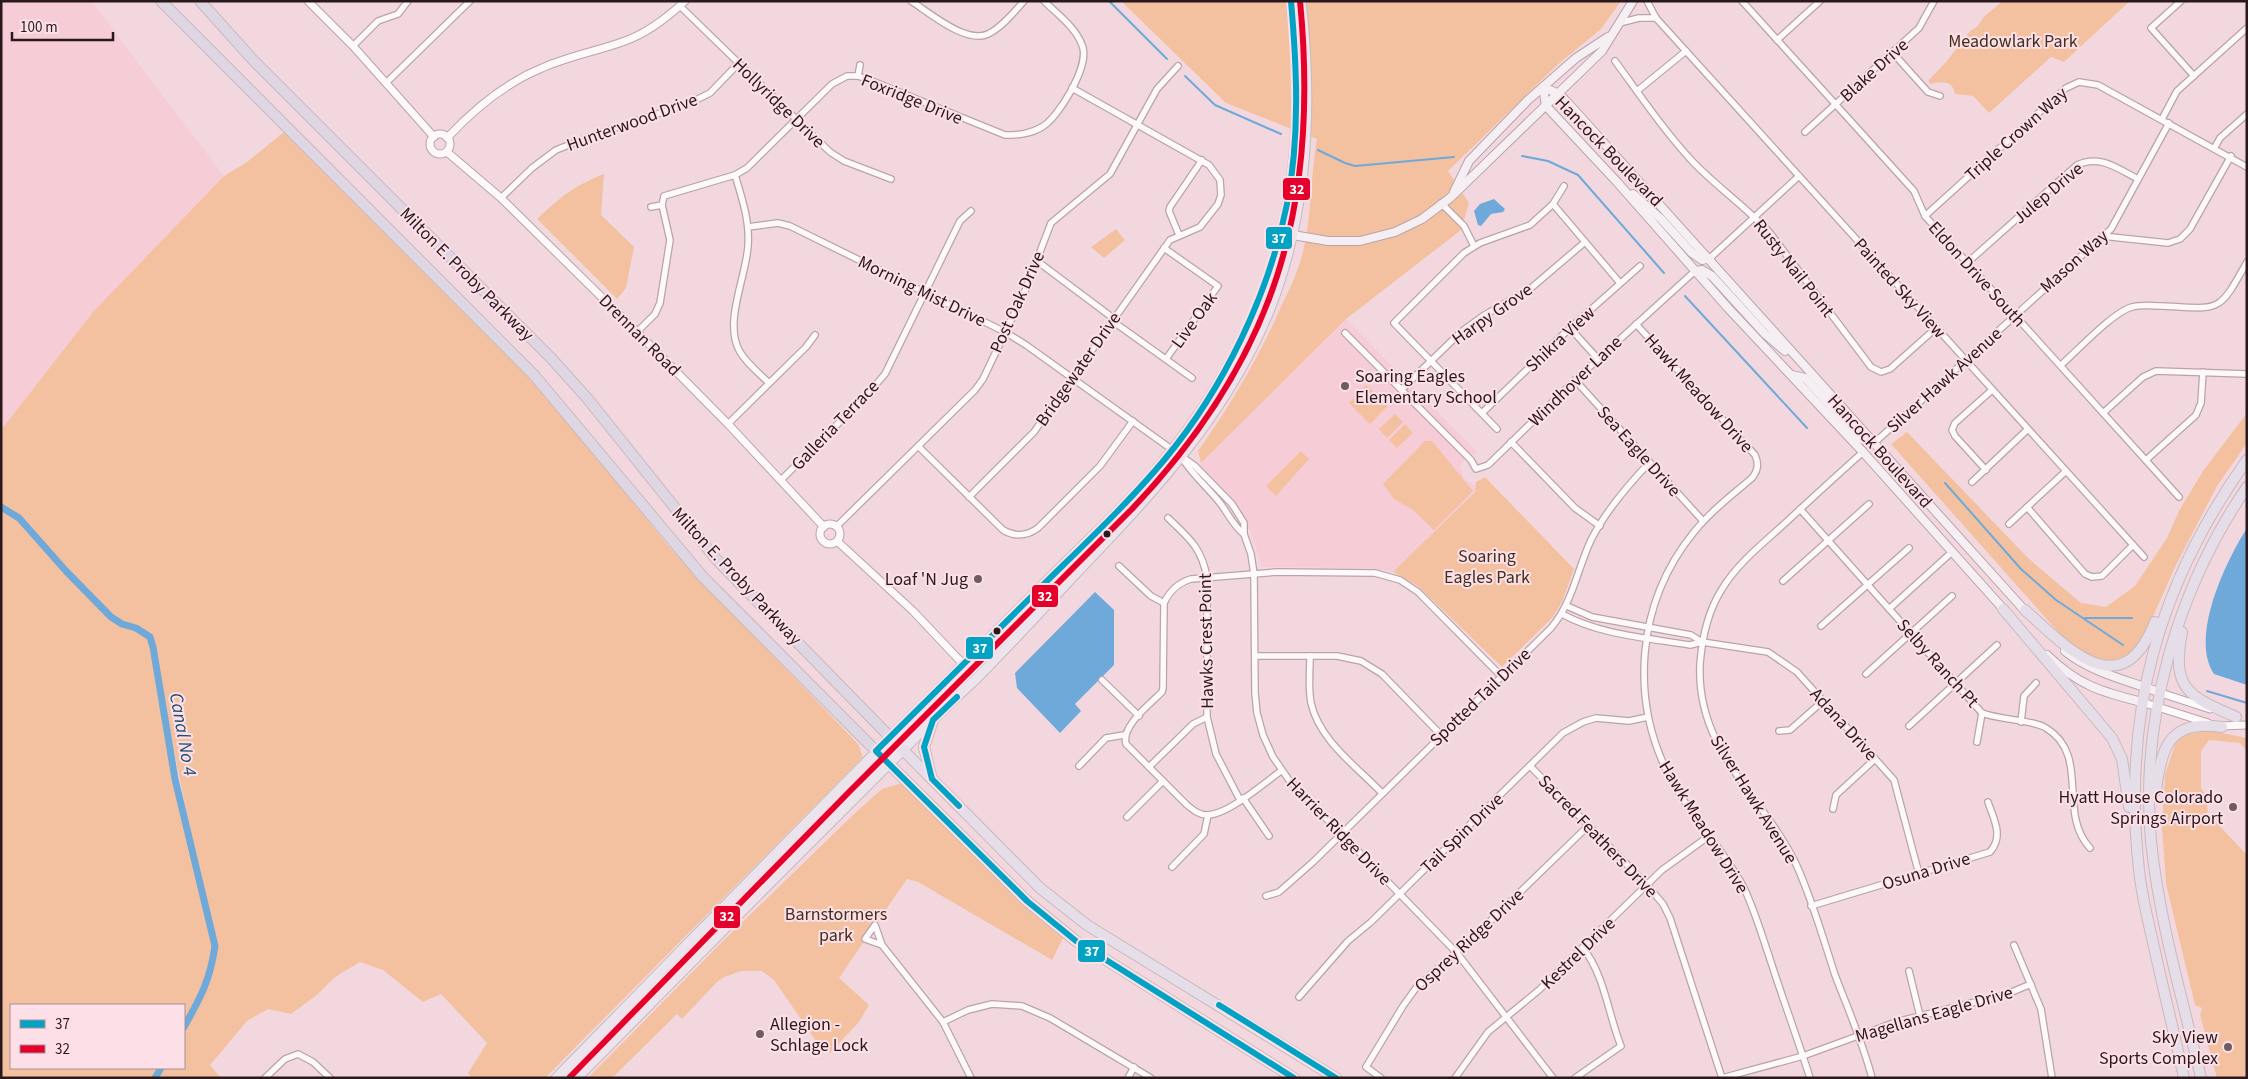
<svg xmlns="http://www.w3.org/2000/svg" width="2248" height="1079" font-family="'Source Sans 3',sans-serif">
  <rect width="100%" height="100%" fill="#f2d8de"/>
  <!-- built -->
  <g fill="#f6ccd6">
    <path d="M1 1H91L224 176 93 312 1 430Z"/>
    <path d="M1346 319 1478 453 1468 455 1460 466 1464 478 1475 486V492L1393 572 1369 568 1262 567 1252 535 1239 509 1227 493 1199 465Z"/>
  </g>
  <!-- green -->
  <g fill="#f3c1a0" fill-rule="evenodd">
    <path d="M1121 1H1621L1601 29 1556 66 1448 171 1469 203 1461 230 1346 319 1201 463 1198 451C1230 406 1258 359 1280 309 1288 292 1297 274 1302 256 1312 217 1310 178 1317 139L1226 103Z"/>
    <path d="M2002 1H2130L2064 62 2051 57 1989 113 1973 96 1955 94C1953 80 1941 81 1931 84L1928 81 1947 61 1971 30C1979 28 1980 20 1986 15 1991 10 1997 7 2002 1Z"/>
    <path d="M284 132 539 388 671 549 858 744 863 757 545 1078H472L468 1073 487 1043 441 994 423 1002 383 970 360 962 335 977 317 995 291 1014 268 1009 247 1021 210 1065 221 1078H1V430L93 312 224 176 247 162ZM150 641 153 647 209 923 175 779ZM11 1005H184V1068H11Z"/>
    <path d="M604 174 601 215 634 247 626 288 617 299 537 219C559 198 575 185 604 174Z"/>
    <path d="M1116 229 1125 240 1104 258 1091 247Z"/>
    <path d="M1366 385 1388 406 1370 424 1349 403Z"/>
    <path d="M2247 413V443L2217 486 2176 565 2143 639C2121 674 2097 660 2068 643L1891 444 1907 432 2028 558 2081 603 2106 607 2135 586 2167 538 2179 511 2203 471Z"/>
    <path d="M1395 414 1403 422 1387 438 1379 429Z"/>
    <path d="M1405 424 1413 433 1397 448 1389 440Z"/>
    <path d="M1425 441H1432L1473 491 1434 530 1413 510 1394 499 1383 484Z"/>
    <path d="M1301 451 1309 459 1276 496 1266 486Z"/>
    <path d="M1485 477 1574 569 1562 602 1552 618 1502 667 1418 586 1393 572 1475 492 1476 482Z"/>
    <path d="M2207 730 2247 738V751L2240 743 2209 740 2201 751V788L2206 795 2208 814 2247 855V1078H2217L2200 1015 2202 1008 2195 1005 2166 884 2162 828 2165 774 2176 742 2182 736Z"/>
    <path d="M902 783 1036 916 1063 938 1052 960 918 882 907 879 839 978 869 1005 859 1022 830 1053 816 1041 774 980 762 971H742L724 977 717 982 682 1019 677 1014 612 1078H588L720 944 854 814 882 789Z"/>
  </g>
  <!-- water -->
  <g fill="#6ea9d9">
    <path d="M1494 199 1505 209 1503 212 1491 214 1481 226 1478 225 1474 211 1480 204Z"/>
    <path d="M2247 528V685L2214 674C2189 637 2226 561 2247 528Z"/>
    <path d="M1095 592 1114 610V665L1075 704 1081 711 1060 733 1017 688 1015 673Z"/>
  </g>
  <g fill="none" stroke-linecap="round" stroke-linejoin="round">
    <!-- stream -->
    <g stroke="#6ea9d9" stroke-width="2">
      <path d="M1109 1 1167 59"/>
      <path d="M1185 76 1215 105 1281 134"/>
      <path d="M1318 150 1345 163 1355 166 1454 157"/>
      <path d="M1522 156 1548 161 1578 175 1664 273"/>
      <path d="M1685 296 1807 428"/>
      <path d="M1945 483 2021 569 2056 600 2123 645"/>
      <path d="M2085 618H2132"/>
      <path d="M2207 691 2247 703"/>
    </g>
    <!-- canal -->
    <g stroke="#6ea9d9" stroke-width="7">
      <path d="M1 507 19 518 66 571 111 617 122 624 136 628 150 637 153 647 175 779 215 946C210 980 201 997 184 1027"/>
      <path d="M155 1078 161 1068"/>
    </g>
    <!-- minor casing -->
    <g stroke="#b8a4a9" stroke-width="8">
      <g id="minor">
        <path d="M911 1C930 13 968 46 990 33 1003 26 1014 12 1024 1"/>
        <path d="M1647 1 1656 18 2144 557"/>
        <path d="M1742 1 1914 191 1925 216 2179 497"/>
        <path d="M2181 1 2151 28 2194 76"/>
        <path d="M680 6 830 152 844 161 891 179"/>
        <path d="M1619 23 1639 18H1656"/>
        <path d="M1777 40 1820 1"/>
        <path d="M353 46 378 21 398 14 408 1"/>
        <path d="M1893 53 1928 92 1940 96"/>
        <path d="M1615 61C1640 95 1664 131 1693 162 1717 187 1746 207 1770 233L1871 367 1881 372 1890 369 1936 328"/>
        <path d="M858 76 860 65"/>
        <path d="M386 83 470 1"/>
        <path d="M1637 91 1686 51"/>
        <path d="M2162 119 2177 91 2247 28"/>
        <path d="M1805 132 1919 28 1934 1"/>
        <path d="M2215 147 2220 138 2247 114"/>
        <path d="M735 175C742 198 750 222 748 246 746 278 723 323 740 352 747 364 759 373 769 383"/>
        <path d="M501 198 532 168 556 150 591 136 690 103 710 93 738 64"/>
        <path d="M1441 203 1464 226 1474 246"/>
        <path d="M1553 204 1620 283"/>
        <path d="M651 207 662 205"/>
        <path d="M1925 216 2066 88 2079 82 2098 85 2247 167"/>
        <path d="M748 227 778 223 790 226 1005 332 1026 345 1195 466 1232 504 1244 523V534L1251 554 1254 574 1255 693 1257 713 1263 735 1273 757 1289 780 1457 953 1553 1078"/>
        <path d="M1179 235 1169 211 1170 207 1202 160"/>
        <path d="M2102 236 2168 243 2180 239 2190 229 2231 156"/>
        <path d="M1164 248 1218 286 1166 359"/>
        <path d="M1710 258 1799 176"/>
        <path d="M1037 261 1109 315 1118 325 1192 378"/>
        <path d="M1967 263 2077 165C2100 154 2118 169 2138 179"/>
        <path d="M1636 324 1755 455C1759 464 1758 470 1752 478 1732 495 1711 511 1694 532 1636 603 1628 702 1673 783 1693 819 1723 849 1743 886 1754 908 1761 933 1769 956 1782 997 1797 1037 1810 1078"/>
        <path d="M1570 328 1598 359"/>
        <path d="M637 332 655 314 660 303 670 240 662 205 664 196 735 175 747 168 832 84 847 76H858L867 79 1005 135C1019 135 1030 134 1042 127 1059 117 1088 68 1083 48 1078 29 1058 15 1044 1"/>
        <path d="M1345 333 1471 460 1476 469 1488 465 1575 380 1695 271"/>
        <path d="M2061 365C2077 351 2113 312 2132 307 2142 304 2153 306 2163 306 2221 309 2218 314 2247 262"/>
        <path d="M1575 380 1703 521"/>
        <path d="M1402 389 1461 332 1483 316 1530 289 1585 242"/>
        <path d="M1482 413 1570 328 1640 266"/>
        <path d="M2103 413 2143 377 2156 371 2247 374"/>
        <path d="M728 424 806 347 815 335"/>
        <path d="M1497 429 1394 323 1464 253 1480 243 1530 225 1553 204 1564 186"/>
        <path d="M1511 442 1575 508 1600 526"/>
        <path d="M1873 444 2111 229 2169 123"/>
        <path d="M919 447 1003 530C1015 537 1027 536 1038 528L1100 466 1133 421"/>
        <path d="M1863 452C1836 476 1809 501 1782 526 1761 545 1737 564 1722 589 1708 611 1702 638 1700 664 1696 751 1762 794 1796 864 1812 899 1823 938 1835 975 1848 1009 1863 1043 1872 1078"/>
        <path d="M2146 460 2196 415 2201 403 2203 372"/>
        <path d="M1184 461C1194 476 1208 488 1220 503 1228 513 1233 526 1244 534"/>
        <path d="M1986 470 1955 436 1952 430 1955 423 1992 390"/>
        <path d="M781 480 866 396 885 374 960 221 971 211"/>
        <path d="M1972 482 2028 429"/>
        <path d="M969 497 1034 432 1170 240 1200 227 1218 204 1221 195 1220 180 1209 165 1072 88"/>
        <path d="M2027 507 2085 574 2092 577 2102 576 2133 545"/>
        <path d="M1800 509 1982 713C2000 720 2034 720 2046 728 2091 755 2057 813 2090 848"/>
        <path d="M1168 518C1189 538 1202 548 1207 578V717L1216 754 1240 800"/>
        <path d="M2009 524 2066 471"/>
        <path d="M836 527 975 390 983 379 1025 291 1051 223 1110 174 1157 89 1178 66"/>
        <path d="M1119 566 1151 596 1164 603"/>
        <path d="M1783 581 1869 504"/>
        <path d="M1567 606 1592 617 1691 635 1702 642"/>
        <path d="M1889 609 1952 552"/>
        <path d="M1562 614C1600 635 1648 638 1690 645L1702 642 1768 652 1797 672 1894 780 1919 874"/>
        <path d="M1821 626 1909 548"/>
        <path d="M1255 656H1337L1361 661 1382 674 1441 735"/>
        <path d="M1310 656C1310 672 1308 688 1311 703 1319 740 1357 767 1382 793"/>
        <path d="M989 665 991 653 1017 625V611"/>
        <path d="M1866 674 1952 596"/>
        <path d="M1102 680 1139 716"/>
        <path d="M2021 722 2024 696 2036 683"/>
        <path d="M1909 726 1997 645"/>
        <path d="M1779 731 1790 730 1823 701"/>
        <path d="M1977 742 1982 713"/>
        <path d="M1079 766 1106 738 1124 735"/>
        <path d="M1530 766 1647 885 1663 904 1670 918 1722 1078 1803 1056 1896 1022 2007 994 2031 984"/>
        <path d="M1149 767 1193 724 1207 717"/>
        <path d="M1281 771C1264 783 1228 815 1207 815 1199 815 1193 810 1187 805L1126 744C1121 726 1150 704 1162 692L1163 688 1164 603C1170 590 1178 583 1191 579L1277 572 1375 573 1400 580 1418 592 1502 677"/>
        <path d="M1243 798 1269 836"/>
        <path d="M1833 809 1836 795 1875 759"/>
        <path d="M1127 817 1163 781"/>
        <path d="M1172 867 1204 834 1208 815"/>
        <path d="M1266 896 1279 892 1313 862 1551 628C1573 602 1577 570 1591 540 1604 514 1629 484 1649 463"/>
        <path d="M1811 906 1990 852C2004 836 1994 820 1988 802"/>
        <path d="M882 945 865 939 875 925 882 945 943 1022 971 1078"/>
        <path d="M2014 945 2041 1009 2052 1078"/>
        <path d="M1909 971 1920 1016"/>
        <path d="M1299 997 1348 941 1371 922 1563 733 1583 722 1596 718 1629 721 1648 717"/>
        <path d="M943 1022 968 1010 992 1004 1022 1006 1050 1018 1151 1078"/>
        <path d="M265 1078 285 1059 298 1054 313 1062 330 1078"/>
        <path d="M1128 1078 1134 1067"/>
        <path d="M1381 1078 1366 1067 1403 1006 1416 988 1479 932 1588 826"/>
        <path d="M1455 1078 1488 1032 1539 990 1662 870 1709 836"/>
        <path d="M1575 1078 1621 1046C1608 1014 1605 976 1583 948"/>
      </g>
    </g>
    <!-- tertiary casing -->
    <g stroke="#b8a4a9" stroke-width="9">
      <g id="tertiary">
        <path d="M308 1 353 46 434 137"/>
        <circle cx="440" cy="144" r="10"/>
        <path d="M447 138C474 109 505 83 542 68 569 56 598 51 625 41 647 33 668 17 685 1"/>
        <path d="M447 152 501 198 637 332 728 424 824 527"/>
        <circle cx="830" cy="534" r="10"/>
        <path d="M837 541 913 611 963 664"/>
        <path d="M2161 693 2210 709"/>
        <path d="M2142 702 2208 723"/>
        <path d="M2219 726 2247 725"/>
      </g>
    </g>
    <!-- secondary casing -->
    <g stroke="#b8a4a9" stroke-width="10">
      <g id="secondary">
        <path d="M1543 87 1559 94 1568 103 2027 613"/>
        <path d="M1543 87 1546 106 1617 182 1728 308 1863 452 2006 612"/>
        <path d="M1454 192 1469 161 1528 100 1576 58 1608 37"/>
        <path d="M1633 194 1661 219 1692 253 1702 260 1710 258"/>
        <path d="M1281 233 1328 241H1360L1395 232 1422 219 1450 198 1602 51 1633 1"/>
        <path d="M1695 271 1702 270 1712 276 1765 334 1785 351"/>
        <path d="M1792 375 1805 378 1861 439 1872 443"/>
        <path d="M2065 651C2094 674 2128 680 2161 693"/>
        <path d="M2047 655C2078 685 2101 692 2142 702"/>
      </g>
    </g>
    <!-- primary casing -->
    <g stroke="#c7babd" stroke-width="11">
      <g id="primary">
        <path d="M556 1078C684 948 810 817 939 689 984 643 1029 599 1074 554 1108 521 1143 488 1172 450 1203 411 1230 367 1250 322 1297 223 1304 108 1291 1"/>
        <path d="M577 1078C695 958 813 840 932 721 946 707 961 693 976 679 1014 641 1051 600 1088 561 1161 485 1230 408 1270 309 1309 210 1313 105 1301 1"/>
      </g>
    </g>
    <!-- trunk casing -->
    <g stroke="#c7babd" stroke-width="12">
      <g id="trunk">
        <path d="M2003 609 2112 738 2122 759 2129 807"/>
        <path d="M2025 610C2068 649 2122 707 2155 622"/>
        <path d="M2182 632C2171 689 2188 696 2236 717"/>
        <path d="M890 737 1040 888 1087 925 1336 1078"/>
        <path d="M876 751 1027 901 1076 941 1294 1078"/>
        <path d="M931 776 924 747 933 720"/>
        <path d="M2156 791C2161 745 2171 719 2222 727"/>
        <path d="M2184 1078C2175 1037 2165 996 2156 956 2150 928 2142 899 2139 870 2122 716 2157 586 2247 460"/>
        <path d="M2201 1078C2183 1000 2159 921 2151 841 2140 718 2177 589 2247 487"/>
      </g>
    </g>
    <!-- motorway casing -->
    <g stroke="#c7babd" stroke-width="12">
      <g id="motorway">
        <path d="M161 1 534 375 703 577 876 751"/>
        <path d="M200 1 253 60 551 358 587 398 716 559 890 737"/>
      </g>
    </g>
    <!-- minor -->
    <use href="#minor" stroke="#fdf9fa" stroke-width="5.5"/>
    <!-- tertiary -->
    <use href="#tertiary" stroke="#fdf9fa" stroke-width="7"/>
    <!-- secondary -->
    <use href="#secondary" stroke="#f5eff3" stroke-width="8"/>
    <!-- primary -->
    <use href="#primary" stroke="#ebe4ec" stroke-width="9"/>
    <!-- trunk -->
    <use href="#trunk" stroke="#e5dde8" stroke-width="10"/>
    <!-- motorway -->
    <use href="#motorway" stroke="#dfd6e3" stroke-width="10"/>
    <!-- bus-1 casing -->
    <g stroke="#fde0e7" stroke-width="10">
      <g id="bus-1">
        <path d="M1291 1C1297 69 1300 137 1287 204 1269 294 1224 388 1165 459 1125 507 1078 550 1033 595 981 647 929 699 876 751L1027 901 1076 941 1294 1078"/>
        <path d="M957 697 933 720 924 747 932 779 959 806"/>
        <path d="M1219 1005 1336 1078"/>
      </g>
    </g>
    <!-- bus-2 casing -->
    <g stroke="#fde0e7" stroke-width="10">
      <path id="bus-2" d="M569 1078 849 792 1131 510C1275 359 1320 207 1300 1"/>
    </g>
    <!-- bus-1 -->
    <use href="#bus-1" stroke="#02a2c5" stroke-width="6"/>
    <!-- bus-2 -->
    <use href="#bus-2" stroke="#e4002b" stroke-width="6"/>
  </g>
  <!-- markers -->
  <g fill="#6f5c61" stroke="#fde0e7" stroke-width="2">
    <circle cx="1345" cy="386" r="5"/>
    <circle cx="978" cy="579" r="5"/>
    <circle cx="2233" cy="807" r="5"/>
    <circle cx="760" cy="1034" r="5"/>
    <circle cx="2228" cy="1047" r="5"/>
  </g>
  <g fill="#29191d" stroke="#fde0e7" stroke-width="2">
    <circle cx="1107" cy="534" r="4.5"/>
    <circle cx="997" cy="631" r="4.5"/>
  </g>
  <g text-anchor="middle" stroke-width="4" stroke-linejoin="round" paint-order="stroke">
    <!-- park labels -->
    <g font-size="18" fill="#412f1e" stroke="#fde0e7">
      <text x="2013" y="47">Meadowlark Park</text>
      <text x="1487" y="562">Soaring<tspan x="1487" dy="21">Eagles Park</tspan></text>
      <text x="836" y="920">Barnstormers<tspan x="836" dy="21">park</tspan></text>
    </g>
    <!-- street labels -->
    <g font-size="18" fill="#29191d" stroke="#fde0e7">
      <text transform="translate(1874 70) rotate(-42)" y="6">Blake Drive</text>
      <text transform="translate(912 99) rotate(22)" y="6">Foxridge Drive</text>
      <text transform="translate(779 103) rotate(44)" y="6">Hollyridge Drive</text>
      <text transform="translate(632 122) rotate(-20)" y="6">Hunterwood Drive</text>
      <text transform="translate(2016 134) rotate(-42)" y="6">Triple Crown Way</text>
      <text transform="translate(1609 151) rotate(46)" y="6">Hancock Boulevard</text>
      <text transform="translate(2048 193) rotate(-40)" y="6">Julep Drive</text>
      <text transform="translate(2074 261) rotate(-42)" y="6">Mason Way</text>
      <text transform="translate(1794 268) rotate(52)" y="6">Rusty Nail Point</text>
      <text transform="translate(467 274) rotate(45)" y="6">Milton E. Proby Parkway</text>
      <text transform="translate(1977 274) rotate(48)" y="6">Eldon Drive South</text>
      <text transform="translate(1900 288) rotate(48)" y="6">Painted Sky View</text>
      <text transform="translate(922 291) rotate(26)" y="6">Morning Mist Drive</text>
      <text transform="translate(1017 302) rotate(-66)" y="6">Post Oak Drive</text>
      <text transform="translate(1492 314) rotate(-35)" y="6">Harpy Grove</text>
      <text transform="translate(1194 320) rotate(-54)" y="6">Live Oak</text>
      <text transform="translate(640 335) rotate(45)" y="6">Drennan Road</text>
      <text transform="translate(1560 339) rotate(-43)" y="6">Shikra View</text>
      <text transform="translate(1078 369) rotate(-55)" y="6">Bridgewater Drive</text>
      <text transform="translate(1944 380) rotate(-42)" y="6">Silver Hawk Avenue</text>
      <text transform="translate(1575 381) rotate(-44)" y="6">Windhover Lane</text>
      <text transform="translate(1699 393) rotate(48)" y="6">Hawk Meadow Drive</text>
      <text transform="translate(835 425) rotate(-46)" y="6">Galleria Terrace</text>
      <text transform="translate(1639 451) rotate(48)" y="6">Sea Eagle Drive</text>
      <text transform="translate(1880 451) rotate(48)" y="6">Hancock Boulevard</text>
      <text transform="translate(737 576) rotate(47)" y="6">Milton E. Proby Parkway</text>
      <text transform="translate(1206 641) rotate(-91)" y="6">Hawks Crest Point</text>
      <text transform="translate(1938 663) rotate(48)" y="6">Selby Ranch Pt</text>
      <text transform="translate(1480 697) rotate(-44)" y="6">Spotted Tail Drive</text>
      <text transform="translate(1844 724) rotate(48)" y="6">Adana Drive</text>
      <text transform="translate(1754 799) rotate(58)" y="6">Silver Hawk Avenue</text>
      <text transform="translate(1704 827) rotate(58)" y="6">Hawk Meadow Drive</text>
      <text transform="translate(1339 831) rotate(46)" y="6">Harrier Ridge Drive</text>
      <text transform="translate(1462 833) rotate(-44)" y="6">Tail Spin Drive</text>
      <text transform="translate(1598 836) rotate(46)" y="6">Sacred Feathers Drive</text>
      <text transform="translate(1926 871) rotate(-17)" y="6">Osuna Drive</text>
      <text transform="translate(1469 940) rotate(-43)" y="6">Osprey Ridge Drive</text>
      <text transform="translate(1578 953) rotate(-44)" y="6">Kestrel Drive</text>
      <text transform="translate(1934 1014) rotate(-16)" y="6">Magellans Eagle Drive</text>
    </g>
    <!-- poi labels -->
    <g font-size="18" fill="#29191d" stroke="#fde0e7" text-anchor="end">
      <text x="1355" y="382" text-anchor="start">Soaring Eagles<tspan x="1355" dy="21">Elementary School</tspan></text>
      <text x="968" y="585">Loaf 'N Jug</text>
      <text x="2223" y="803">Hyatt House Colorado<tspan x="2223" dy="21">Springs Airport</tspan></text>
      <text x="770" y="1030" text-anchor="start">Allegion -<tspan x="770" dy="21">Schlage Lock</tspan></text>
      <text x="2218" y="1043">Sky View<tspan x="2218" dy="21">Sports Complex</tspan></text>
    </g>
    <!-- water labels -->
    <g font-size="19" font-style="italic" fill="#1e4f71" stroke="#fde0e7">
      <text transform="translate(184 734) rotate(80)" y="7">Canal No 4</text>
    </g>
  </g>
  <g stroke="#fde0e7" stroke-width="2">
    <rect x="1282" y="177" width="29" height="24" rx="5" fill="#e4002b"/>
    <rect x="1265" y="226" width="28" height="24" rx="5" fill="#02a2c5"/>
    <rect x="1031" y="584" width="28" height="24" rx="5" fill="#e4002b"/>
    <rect x="965" y="636" width="29" height="24" rx="5" fill="#02a2c5"/>
    <rect x="713" y="905" width="28" height="24" rx="5" fill="#e4002b"/>
    <rect x="1077" y="939" width="29" height="24" rx="5" fill="#02a2c5"/>
  </g>
  <g font-size="14" text-anchor="middle" font-weight="bold" fill="#fff">
    <text x="1297" y="194">32</text>
    <text x="1279" y="243">37</text>
    <text x="1045" y="601">32</text>
    <text x="980" y="653">37</text>
    <text x="727" y="921">32</text>
    <text x="1092" y="956">37</text>
  </g>
  <!-- border -->
  <rect width="2248" height="1079" fill="none" stroke="#29191d" stroke-width="5"/>
  <!-- legend -->
  <rect x="10" y="1004" width="175" height="65" fill="#fde0e7" stroke="#a89096"/>
  <rect x="20" y="1020" width="25" height="8" fill="#02a2c5" stroke="#a89096"/>
  <text x="55" y="1029" font-size="15" fill="#29191d">37</text>
  <rect x="20" y="1045" width="25" height="8" fill="#e4002b" stroke="#a89096"/>
  <text x="55" y="1054" font-size="15" fill="#29191d">32</text>
  <!-- scale -->
  <path d="M12 32v8h101v-8" fill="none" stroke="#29191d" stroke-width="2.5"/>
  <text x="20" y="32" font-size="15" fill="#29191d" stroke="#fde0e7" stroke-width="4" paint-order="stroke">100 m</text>
</svg>
